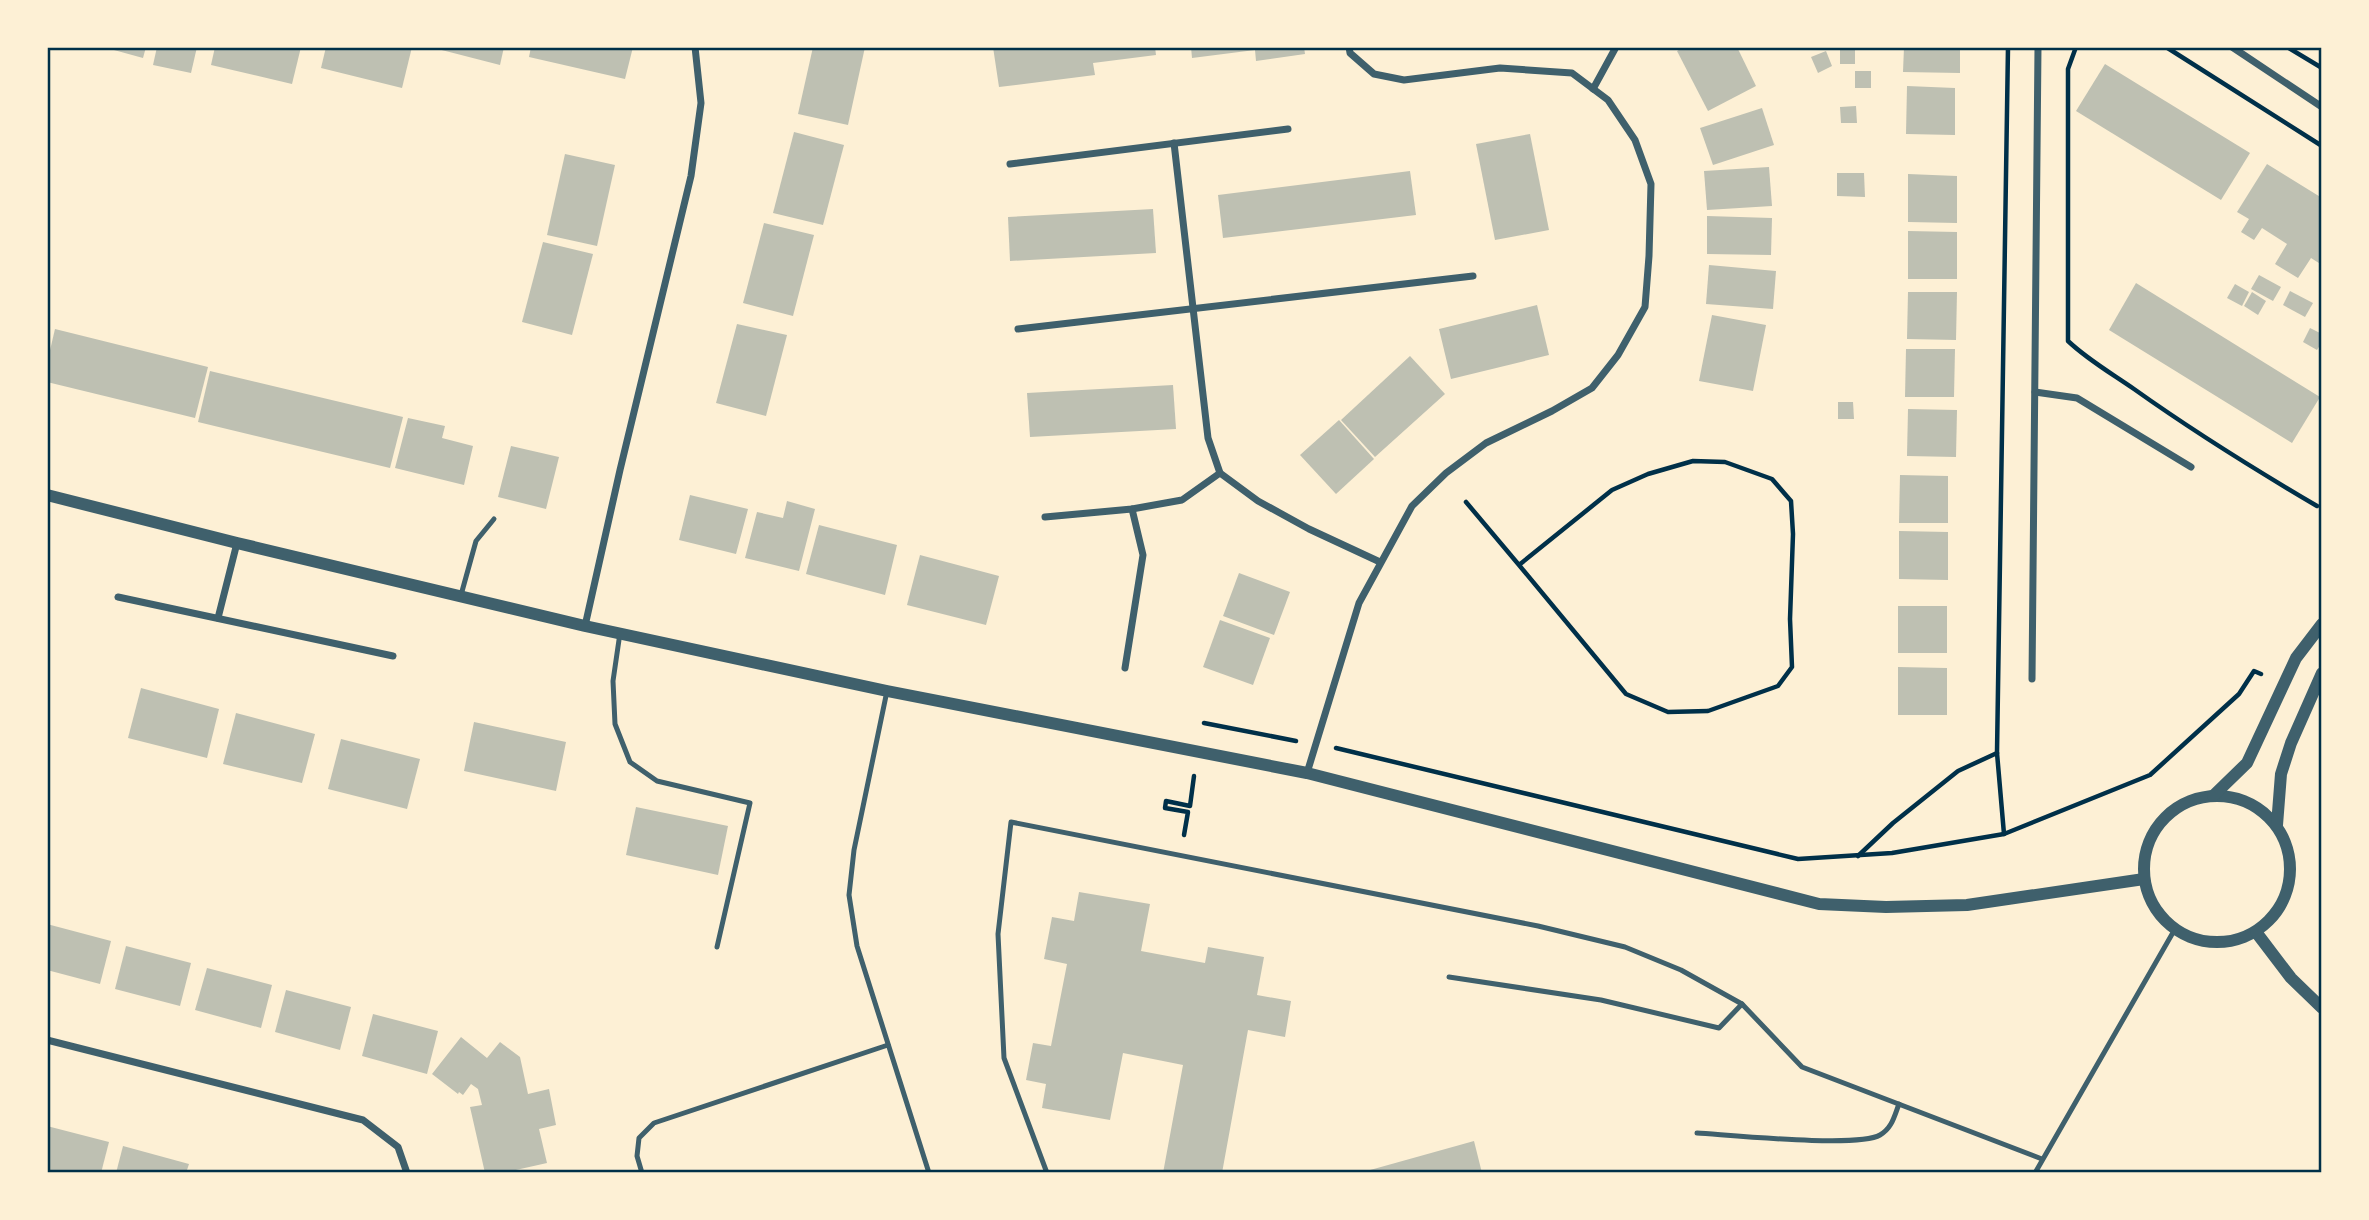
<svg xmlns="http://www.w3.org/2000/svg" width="2369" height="1220" font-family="'Public Sans',sans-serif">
  <rect width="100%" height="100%" fill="#fdf0d5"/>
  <!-- building -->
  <g fill="#bec0b2">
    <path d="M103 47H146L143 58Z"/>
    <path d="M157 47H197L191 73 153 65Z"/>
    <path d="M215 47H301L292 84 211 65Z"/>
    <path d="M326 47H412L402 88 321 68Z"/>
    <path d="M430 47H504L500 65Z"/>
    <path d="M531 47H633L625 79 529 57Z"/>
    <path d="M813 47H865L848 125 798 114Z"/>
    <path d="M993 47H1155L1156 55 1093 63 1095 75 999 87Z"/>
    <path d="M1191 47H1304L1305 54 1256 61 1255 50 1192 58Z"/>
    <path d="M1684 47H1737L1756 86 1708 111 1677 51Z"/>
    <rect x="1840" y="47" width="15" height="17"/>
    <path d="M1904 47H1960V73L1903 72Z"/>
    <path d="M1826 51 1832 66 1818 73 1811 57Z"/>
    <path d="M2105 64 2250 153 2221 200 2076 111Z"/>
    <rect x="1855" y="71" width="16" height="17"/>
    <path d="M1907 86 1955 88V135L1906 134Z"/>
    <path d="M1856 106 1857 123H1841L1840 107Z"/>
    <path d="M1762 108 1774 145 1713 165 1700 128Z"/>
    <path d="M794 132 844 145 823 225 773 213Z"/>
    <path d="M1530 134 1549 230 1495 240 1476 144Z"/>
    <path d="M565 154 615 165 597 246 547 235Z"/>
    <path d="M2267 164 2322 198V265L2311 258 2298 278 2275 264 2287 244 2262 228 2254 240 2241 232 2249 219 2237 212Z"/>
    <path d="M1769 167 1772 206 1707 210 1704 171Z"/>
    <path d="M1410 171 1416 215 1223 238 1218 195Z"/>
    <path d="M1837 173H1864L1865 197 1837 196Z"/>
    <path d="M1908 174 1957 176V223L1908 222Z"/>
    <path d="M1153 209 1156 253 1010 261 1008 217Z"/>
    <path d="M1707 216 1772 218 1771 255 1707 254Z"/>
    <path d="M764 223 814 235 793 316 743 303Z"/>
    <path d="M1908 231 1957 232V279H1908Z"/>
    <path d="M543 242 593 254 572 335 522 322Z"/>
    <path d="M1709 265 1776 271 1773 309 1706 304Z"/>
    <path d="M2259 275 2281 287 2273 301 2251 289Z"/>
    <path d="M2136 283 2320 397 2292 443 2109 330Z"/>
    <path d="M2235 284 2249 292 2242 306 2227 298Z"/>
    <path d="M2290 291 2313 303 2305 317 2283 305Z"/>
    <path d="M1908 292H1957L1956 340 1907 339Z"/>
    <path d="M2252 292 2266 301 2258 315 2244 306Z"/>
    <path d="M1537 305 1549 355 1451 379 1439 329Z"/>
    <path d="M1712 315 1766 325 1753 391 1699 381Z"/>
    <path d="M737 324 787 335 766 416 716 403Z"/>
    <path d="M2310 328 2322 334V342L2317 350 2303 342Z"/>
    <path d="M55 329 208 367 195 418 47 382V363Z"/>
    <path d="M1906 349H1955L1954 397H1905Z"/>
    <path d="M1410 356 1445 394 1375 457 1341 420Z"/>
    <path d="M210 371 403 417 390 468 198 422Z"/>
    <path d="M1173 385 1176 429 1030 437 1027 393Z"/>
    <path d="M1838 402H1853L1854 419H1838Z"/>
    <path d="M1908 409 1957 410 1956 457 1907 456Z"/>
    <path d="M408 418 445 426 442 438 473 446 464 485 395 468Z"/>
    <path d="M1339 420 1374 459 1336 494 1300 455Z"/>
    <path d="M511 446 559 457 546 509 498 497Z"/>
    <path d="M1900 475 1948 476V523H1899Z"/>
    <path d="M690 495 748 509 736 554 679 540Z"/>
    <path d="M787 501 815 509 799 571 745 558 757 512 783 518Z"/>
    <path d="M819 525 897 545 885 595 806 574Z"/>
    <path d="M1899 531 1948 532V580L1899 579Z"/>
    <path d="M920 555 999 576 986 625 907 605Z"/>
    <path d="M1239 573 1290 592 1274 635 1223 616Z"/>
    <rect x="1898" y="606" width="49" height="47"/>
    <path d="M1220 620 1270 638 1253 685 1203 667Z"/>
    <path d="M1898 667 1947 668V715H1898Z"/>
    <path d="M141 688 219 709 207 758 128 738Z"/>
    <path d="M236 713 315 734 302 783 223 764Z"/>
    <path d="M474 722 566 742 556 791 464 771Z"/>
    <path d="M341 739 420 759 407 809 328 789Z"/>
    <path d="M636 807 728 826 718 875 626 855Z"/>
    <path d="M1079 892 1150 904 1141 951 1205 963 1208 947 1264 957 1257 995 1291 1001 1285 1037 1248 1030 1222 1173H1163L1183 1065 1123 1053 1110 1120 1042 1108 1046 1084 1026 1080 1033 1043 1051 1046 1067 964 1044 959 1052 917 1074 921Z"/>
    <path d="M47 924 111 941 100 984 47 970Z"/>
    <path d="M126 946 191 963 180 1006 115 989Z"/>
    <path d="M207 968 272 985 261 1028 195 1010Z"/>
    <path d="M286 990 351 1007 340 1050 275 1032Z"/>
    <path d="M373 1014 438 1031 427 1074 362 1056Z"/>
    <path d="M461 1037 487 1058 500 1042 520 1057 528 1094 549 1089 556 1125 539 1129 547 1163 503 1173H485L470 1107 482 1105 478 1089 471 1084 463 1095 459 1092 458 1094 432 1074Z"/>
    <path d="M47 1126 109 1142 101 1173 47 1171Z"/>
    <path d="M1474 1141 1482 1173H1364L1363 1172Z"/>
    <path d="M123 1146 189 1164 186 1173H116Z"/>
  </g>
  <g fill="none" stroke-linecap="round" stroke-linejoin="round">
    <!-- path -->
    <g stroke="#003049" stroke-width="4.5">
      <path d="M2076 47 2068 69V341C2088 360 2111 373 2134 389 2193 431 2254 469 2317 506"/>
      <path d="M2166 47 2322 146"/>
      <path d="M2287 47 2322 68"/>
      <path d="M1466 502 1519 565 1626 694 1668 712 1708 711 1778 686 1792 667 1790 619 1793 534 1791 501 1772 479 1725 462 1693 461 1648 474 1612 490 1519 565"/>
      <path d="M1204 723 1296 741"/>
      <path d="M1336 748 1798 859 1892 853 2004 834 2150 775 2239 694 2254 671 2261 674"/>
      <path d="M2004 834 1997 753 2008 47"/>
      <path d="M1184 835 1188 812 1165 808 1166 801 1190 806 1194 776"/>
      <path d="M1858 856 1893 823 1958 771 1997 753"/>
    </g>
    <!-- service -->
    <g stroke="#3f606c" stroke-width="5">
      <path d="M461 595 476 541 494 519"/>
      <path d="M620 633 613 681 615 724 630 762 657 781 750 803 717 947"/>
      <path d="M887 691 854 850 849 895 857 946 929 1173"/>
      <path d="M1449 977 1601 1000 1719 1028 1742 1004"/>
      <path d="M1697 1133C1730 1135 1858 1148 1880 1135 1892 1128 1894 1117 1899 1104"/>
      <path d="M642 1173 637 1156 639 1138 654 1123 888 1045"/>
      <path d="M1047 1173 1004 1058 998 934 1011 822 1538 926 1625 947 1681 970 1742 1004 1802 1067 2042 1159"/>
      <path d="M2035 1173 2175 929"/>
    </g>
    <!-- minor -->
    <g stroke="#3f606c" stroke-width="7">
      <path d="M2232 47 2322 107"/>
      <path d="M1593 89 1616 47"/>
      <path d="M1174 143 1208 438 1220 473 1258 501 1309 529 1380 562"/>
      <path d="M1010 164 1288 129"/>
      <path d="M1018 329 1473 276"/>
      <path d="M2035 392 2077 398 2191 467"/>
      <path d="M1045 517 1132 509 1182 500 1220 473"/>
      <path d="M118 597 393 656"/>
      <path d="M218 618 237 543"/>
      <path d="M585 626 620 470 691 176 701 103 695 47"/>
      <path d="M1125 668 1143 555 1132 509"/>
      <path d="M2032 679 2038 47"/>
      <path d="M1307 773 1359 603 1412 506 1446 473 1486 443 1552 411 1592 388 1618 355 1645 307 1649 256 1651 184 1635 140 1608 100 1572 73 1500 68 1404 80 1374 74 1350 53 1349 47"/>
      <path d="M47 1040 363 1120 398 1147 407 1173"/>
    </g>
    <!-- tertiary -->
    <g stroke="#3f606c" stroke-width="12">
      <path d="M47 495 237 543 585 626 887 691 1307 773 1819 904 1886 907 1967 905 2144 879"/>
      <circle cx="2217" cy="869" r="73"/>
      <path d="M2213 796 2247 763 2296 658 2322 624"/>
      <path d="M2277 825 2281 774 2291 743 2322 673"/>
      <path d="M2256 932 2291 978 2322 1008"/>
    </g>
  </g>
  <!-- border -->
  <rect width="2369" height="1220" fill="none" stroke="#fdf0d5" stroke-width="98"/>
  <rect x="49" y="49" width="2271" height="1122" fill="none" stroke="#003049" stroke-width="2.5"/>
</svg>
